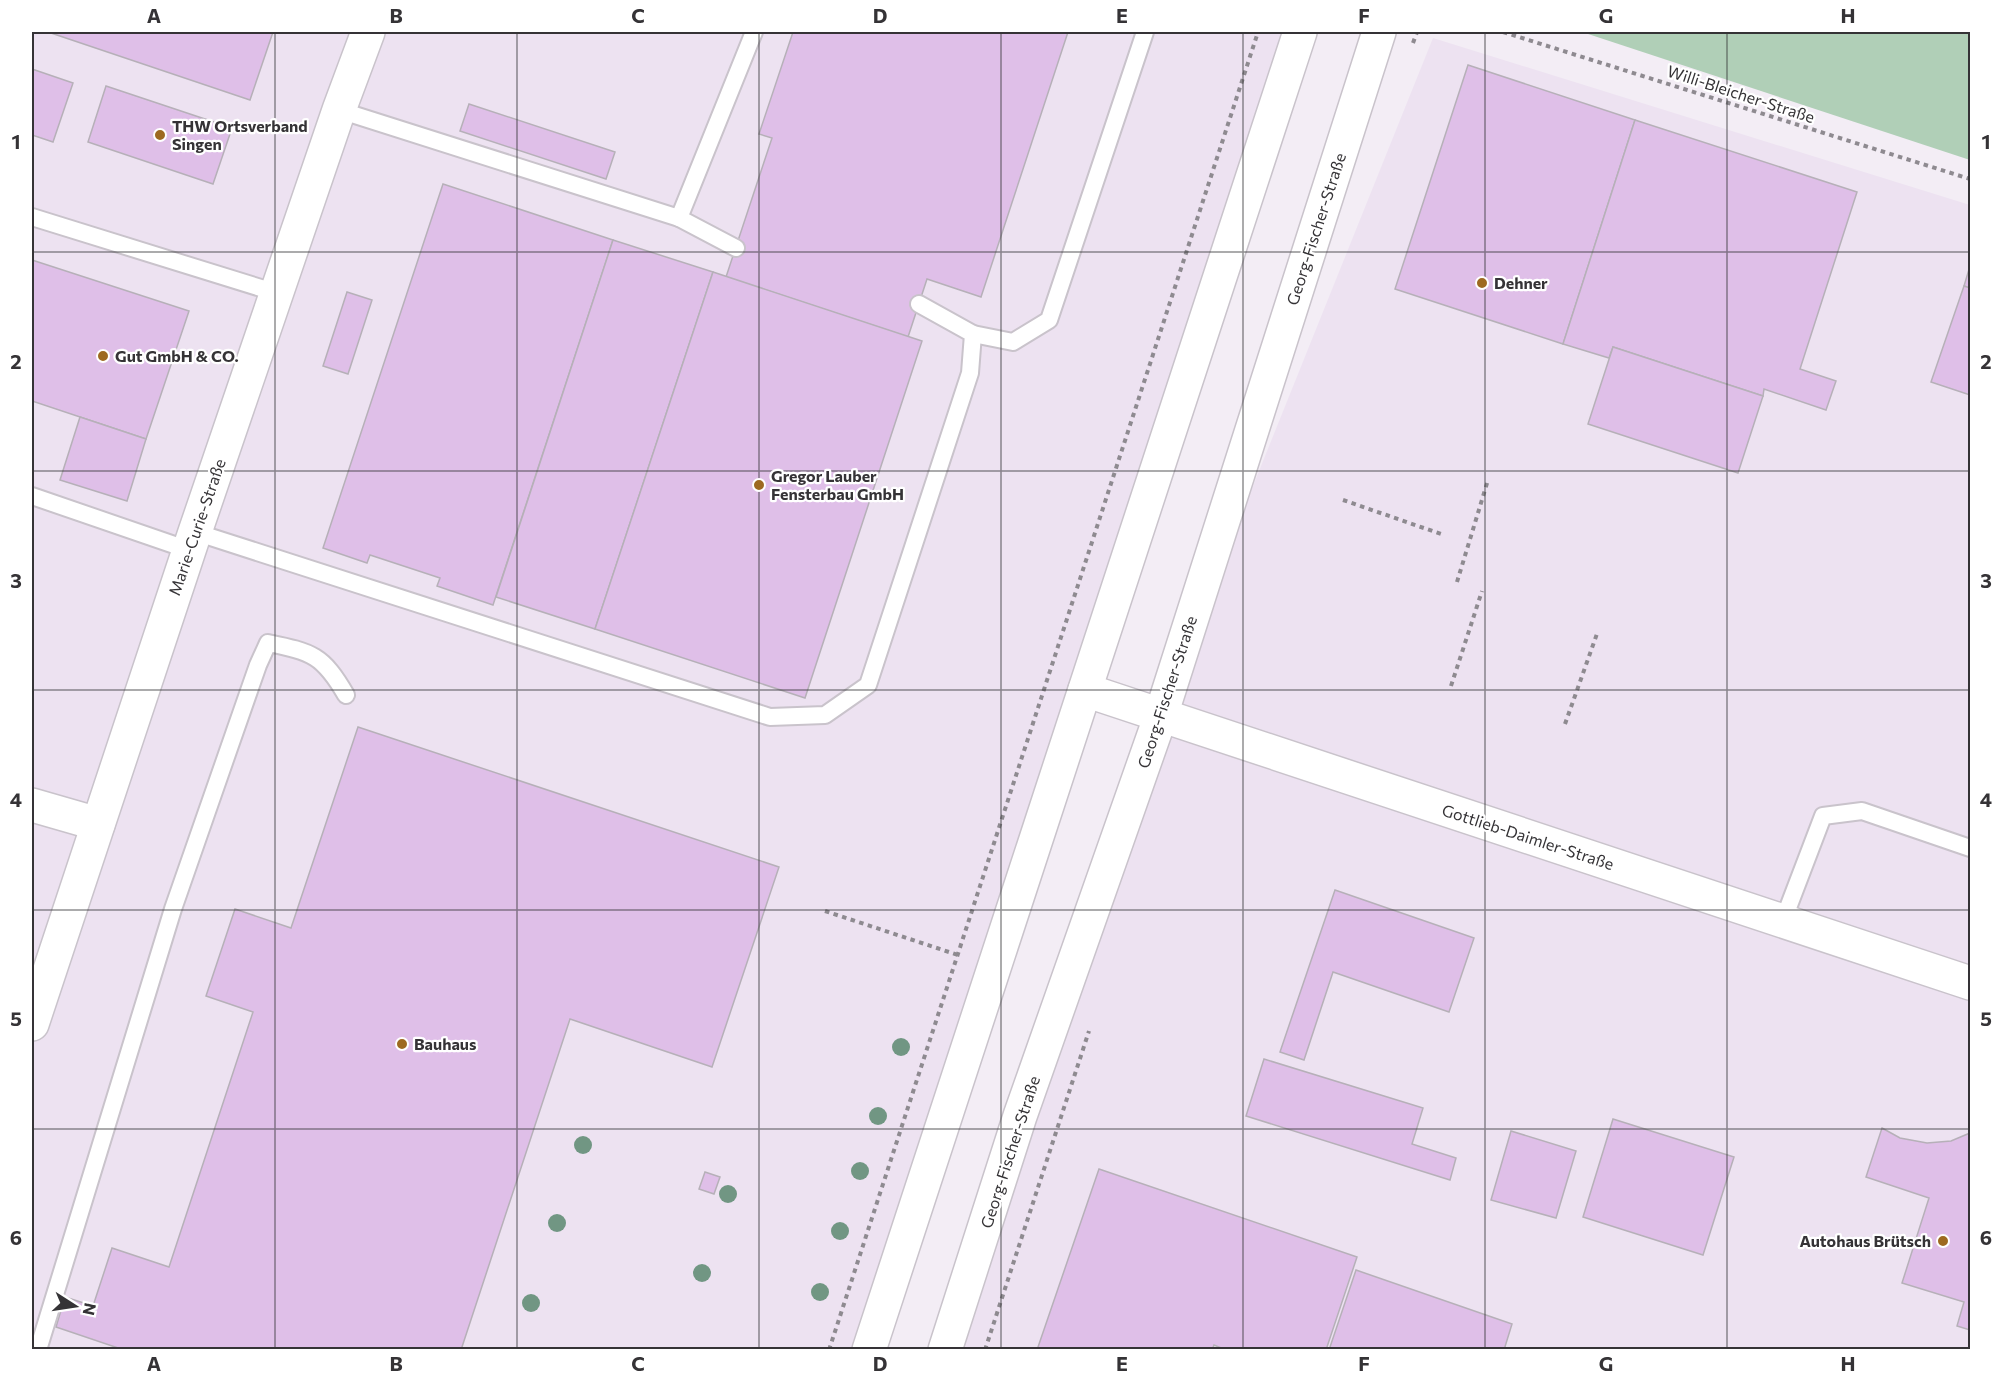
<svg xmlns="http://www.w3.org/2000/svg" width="2002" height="1381" font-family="Commissioner,sans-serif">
  <rect width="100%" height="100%" fill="#f3edf5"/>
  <!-- built -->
  <g fill="#ede2f1">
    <path d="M32 32H1300L869 1349H32Z"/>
    <path d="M1433 38 1970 205V1349L945 1350 1161 715Z"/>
  </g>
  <!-- green -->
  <path fill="#b0cfb7" d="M1582 32H1970V160Z"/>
  <!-- building -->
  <g fill="#dfbfe8" stroke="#b6b0b8" stroke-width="1.5">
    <path d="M48 32H273L250 100Z"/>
    <path d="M793 32H1068L981 297 927 279 908 337 726 277 772 138 759 134Z"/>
    <path d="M1468 65 1635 120 1563 344 1395 289Z"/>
    <path d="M32 69 73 83 53 142 32 135Z"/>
    <path d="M106 86 232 128 213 184 88 142Z"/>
    <path d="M469 104 615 152 606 179 460 131Z"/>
    <path d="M1635 120 1857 192 1800 369 1836 381 1826 410 1764 389 1763 396 1613 347 1609 358 1563 344Z"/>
    <path d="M443 184 613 240 493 605 437 586 440 578 370 555 367 563 323 548Z"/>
    <path d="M613 240 713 272 595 629 496 597Z"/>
    <path d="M32 260 189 311 146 439 32 401Z"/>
    <path d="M1970 266V288L1964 286Z"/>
    <path d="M713 272 922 341 805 698 595 629Z"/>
    <path d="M1964 286 1970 288V395L1931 382Z"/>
    <path d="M347 292 372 300 348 374 323 366Z"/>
    <path d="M1613 347 1763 396 1738 473 1588 424Z"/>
    <path d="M80 417 146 439 127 501 60 480Z"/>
    <path d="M358 727 779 867 712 1067 570 1019 461 1350H124L56 1327 65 1297 93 1306 112 1248 169 1267 253 1012 206 996 235 909 291 928Z"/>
    <path d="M1335 890 1474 938 1449 1012 1333 972 1304 1060 1280 1052Z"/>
    <path d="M1264 1059 1423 1108 1412 1144 1456 1158 1450 1180 1246 1116Z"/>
    <path d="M1613 1119 1734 1157 1703 1255 1583 1217Z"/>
    <path d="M1882 1128 1900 1138 1927 1143 1951 1141 1970 1133V1330L1957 1326 1964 1302 1902 1283 1929 1198 1866 1177Z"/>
    <path d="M1511 1131 1576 1151 1556 1218 1491 1200Z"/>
    <path d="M1099 1169 1357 1257 1326 1350H1226L1214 1345 1212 1350H1037Z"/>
    <path d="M705 1172 720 1177 714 1194 699 1189Z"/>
    <path d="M1356 1270 1512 1324 1504 1350H1329Z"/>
  </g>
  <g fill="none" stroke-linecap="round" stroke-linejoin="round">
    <!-- lane casing -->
    <g stroke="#c9c3cb" stroke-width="20">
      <g id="lane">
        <path d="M339 110 679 218 736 248"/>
        <path d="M32 217 277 293"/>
        <path d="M679 218 754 32"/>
        <path d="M973 334 1013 342 1049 320 1145 32"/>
        <path d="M32 496 189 550"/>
        <path d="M195 532 770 717 825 715 868 685 970 373 973 334 919 304"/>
        <path d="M1783 921 1823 816 1862 811 1970 848"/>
        <path d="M38 1350 173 909 258 665 268 643C312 652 323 655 346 695"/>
      </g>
    </g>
    <!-- street casing -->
    <g stroke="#c9c3cb" stroke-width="36">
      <g id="street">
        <path d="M1085 690 1970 983"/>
        <path d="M32 805 98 824"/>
        <path d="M32 1024 195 532 339 110 368 32"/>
      </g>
    </g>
    <!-- secondary casing -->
    <g stroke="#c9c3cb" stroke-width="36">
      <g id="secondary">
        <path d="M869 1350 1300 32"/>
        <path d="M945 1350 1020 1116 1161 715 1379 32"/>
      </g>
    </g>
    <!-- path -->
    <g stroke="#8e8a90" stroke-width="4" stroke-dasharray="4.5 4.5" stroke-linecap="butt">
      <path d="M1503 32 1970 179"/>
      <path d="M1413 43 1417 32"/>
      <path d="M1343 500 1444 535"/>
      <path d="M1457 582 1488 480"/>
      <path d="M1451 686 1482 591"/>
      <path d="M1565 724 1598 631"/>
      <path d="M825 911 958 955"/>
      <path d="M829 1350 1258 32"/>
      <path d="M985 1350 1089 1031"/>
    </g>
    <!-- lane -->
    <use href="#lane" stroke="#fff" stroke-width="16"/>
    <!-- street -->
    <use href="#street" stroke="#fff" stroke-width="33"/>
    <!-- secondary -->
    <use href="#secondary" stroke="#fff" stroke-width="33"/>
  </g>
  <!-- trees -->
  <g fill="#719683">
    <circle cx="901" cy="1047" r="9"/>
    <circle cx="878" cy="1116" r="9"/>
    <circle cx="583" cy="1145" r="9"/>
    <circle cx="860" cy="1171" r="9"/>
    <circle cx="728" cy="1194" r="9"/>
    <circle cx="557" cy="1223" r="9"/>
    <circle cx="840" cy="1231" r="9"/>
    <circle cx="702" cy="1273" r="9"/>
    <circle cx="820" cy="1292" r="9"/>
    <circle cx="531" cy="1303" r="9"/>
  </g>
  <!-- grid -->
  <path fill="none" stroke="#353336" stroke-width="1.5" stroke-opacity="0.55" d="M275 32V1350M517 32V1350M759 32V1350M1001 32V1350M1243 32V1350M1485 32V1350M1727 32V1350M32 252H1970M32 471H1970M32 690H1970M32 910H1970M32 1129H1970"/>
  <!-- markers -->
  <g fill="#9d6920" stroke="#fff" stroke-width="2">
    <circle cx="160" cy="135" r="6"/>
    <circle cx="1482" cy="283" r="6"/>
    <circle cx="103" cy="356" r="6"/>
    <circle cx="759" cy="485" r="6"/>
    <circle cx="402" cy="1044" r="6"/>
    <circle cx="1943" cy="1241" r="6"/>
  </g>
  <g text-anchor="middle" stroke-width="4.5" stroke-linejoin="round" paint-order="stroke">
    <!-- street labels -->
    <g font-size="16" fill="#353336" stroke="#fff">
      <text transform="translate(1741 94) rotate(18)" y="6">Willi-Bleicher-Straße</text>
      <text transform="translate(1316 229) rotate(-72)" y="6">Georg-Fischer-Straße</text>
      <text transform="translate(197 527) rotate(-71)" y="6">Marie-Curie-Straße</text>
      <text transform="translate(1167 692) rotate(-72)" y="6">Georg-Fischer-Straße</text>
      <text transform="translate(1528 837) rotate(18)" y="6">Gottlieb-Daimler-Straße</text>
      <text transform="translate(1010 1152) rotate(-72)" y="6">Georg-Fischer-Straße</text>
    </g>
    <!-- poi labels -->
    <g font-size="16" font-weight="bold" fill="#353336" stroke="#fff" text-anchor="start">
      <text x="172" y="132">THW Ortsverband<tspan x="172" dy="18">Singen</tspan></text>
      <text x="1494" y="289">Dehner</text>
      <text x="115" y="362">Gut GmbH &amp; CO.</text>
      <text x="771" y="482">Gregor Lauber<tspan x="771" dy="18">Fensterbau GmbH</tspan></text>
      <text x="414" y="1050">Bauhaus</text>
      <text x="1931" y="1247" text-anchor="end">Autohaus Brütsch</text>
    </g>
  </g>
  <!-- border -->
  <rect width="2002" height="1381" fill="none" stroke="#ffffff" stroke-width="66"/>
  <!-- north arrow -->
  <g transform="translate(75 1306) rotate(102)" stroke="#ffffff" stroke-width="4.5" paint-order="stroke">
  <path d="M0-4.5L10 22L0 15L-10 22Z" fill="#353336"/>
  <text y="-9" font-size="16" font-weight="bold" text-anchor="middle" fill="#353336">N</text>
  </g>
  <rect x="33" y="33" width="1936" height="1315" fill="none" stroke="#353336" stroke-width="2"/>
  <g font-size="20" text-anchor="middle" font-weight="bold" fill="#353336">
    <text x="154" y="23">A</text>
    <text x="396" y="23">B</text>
    <text x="638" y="23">C</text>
    <text x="880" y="23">D</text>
    <text x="1122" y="23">E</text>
    <text x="1364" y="23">F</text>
    <text x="1606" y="23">G</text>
    <text x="1848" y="23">H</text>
    <text x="16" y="149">1</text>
    <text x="1986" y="149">1</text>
    <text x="16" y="369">2</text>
    <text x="1986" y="369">2</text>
    <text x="16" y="588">3</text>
    <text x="1986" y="588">3</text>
    <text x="16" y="807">4</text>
    <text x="1986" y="807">4</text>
    <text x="16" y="1026">5</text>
    <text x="1986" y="1026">5</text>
    <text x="16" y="1245">6</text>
    <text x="1986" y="1245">6</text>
    <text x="154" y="1371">A</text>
    <text x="396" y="1371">B</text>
    <text x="638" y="1371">C</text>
    <text x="880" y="1371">D</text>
    <text x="1122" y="1371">E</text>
    <text x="1364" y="1371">F</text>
    <text x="1606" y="1371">G</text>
    <text x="1848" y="1371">H</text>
  </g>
</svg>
